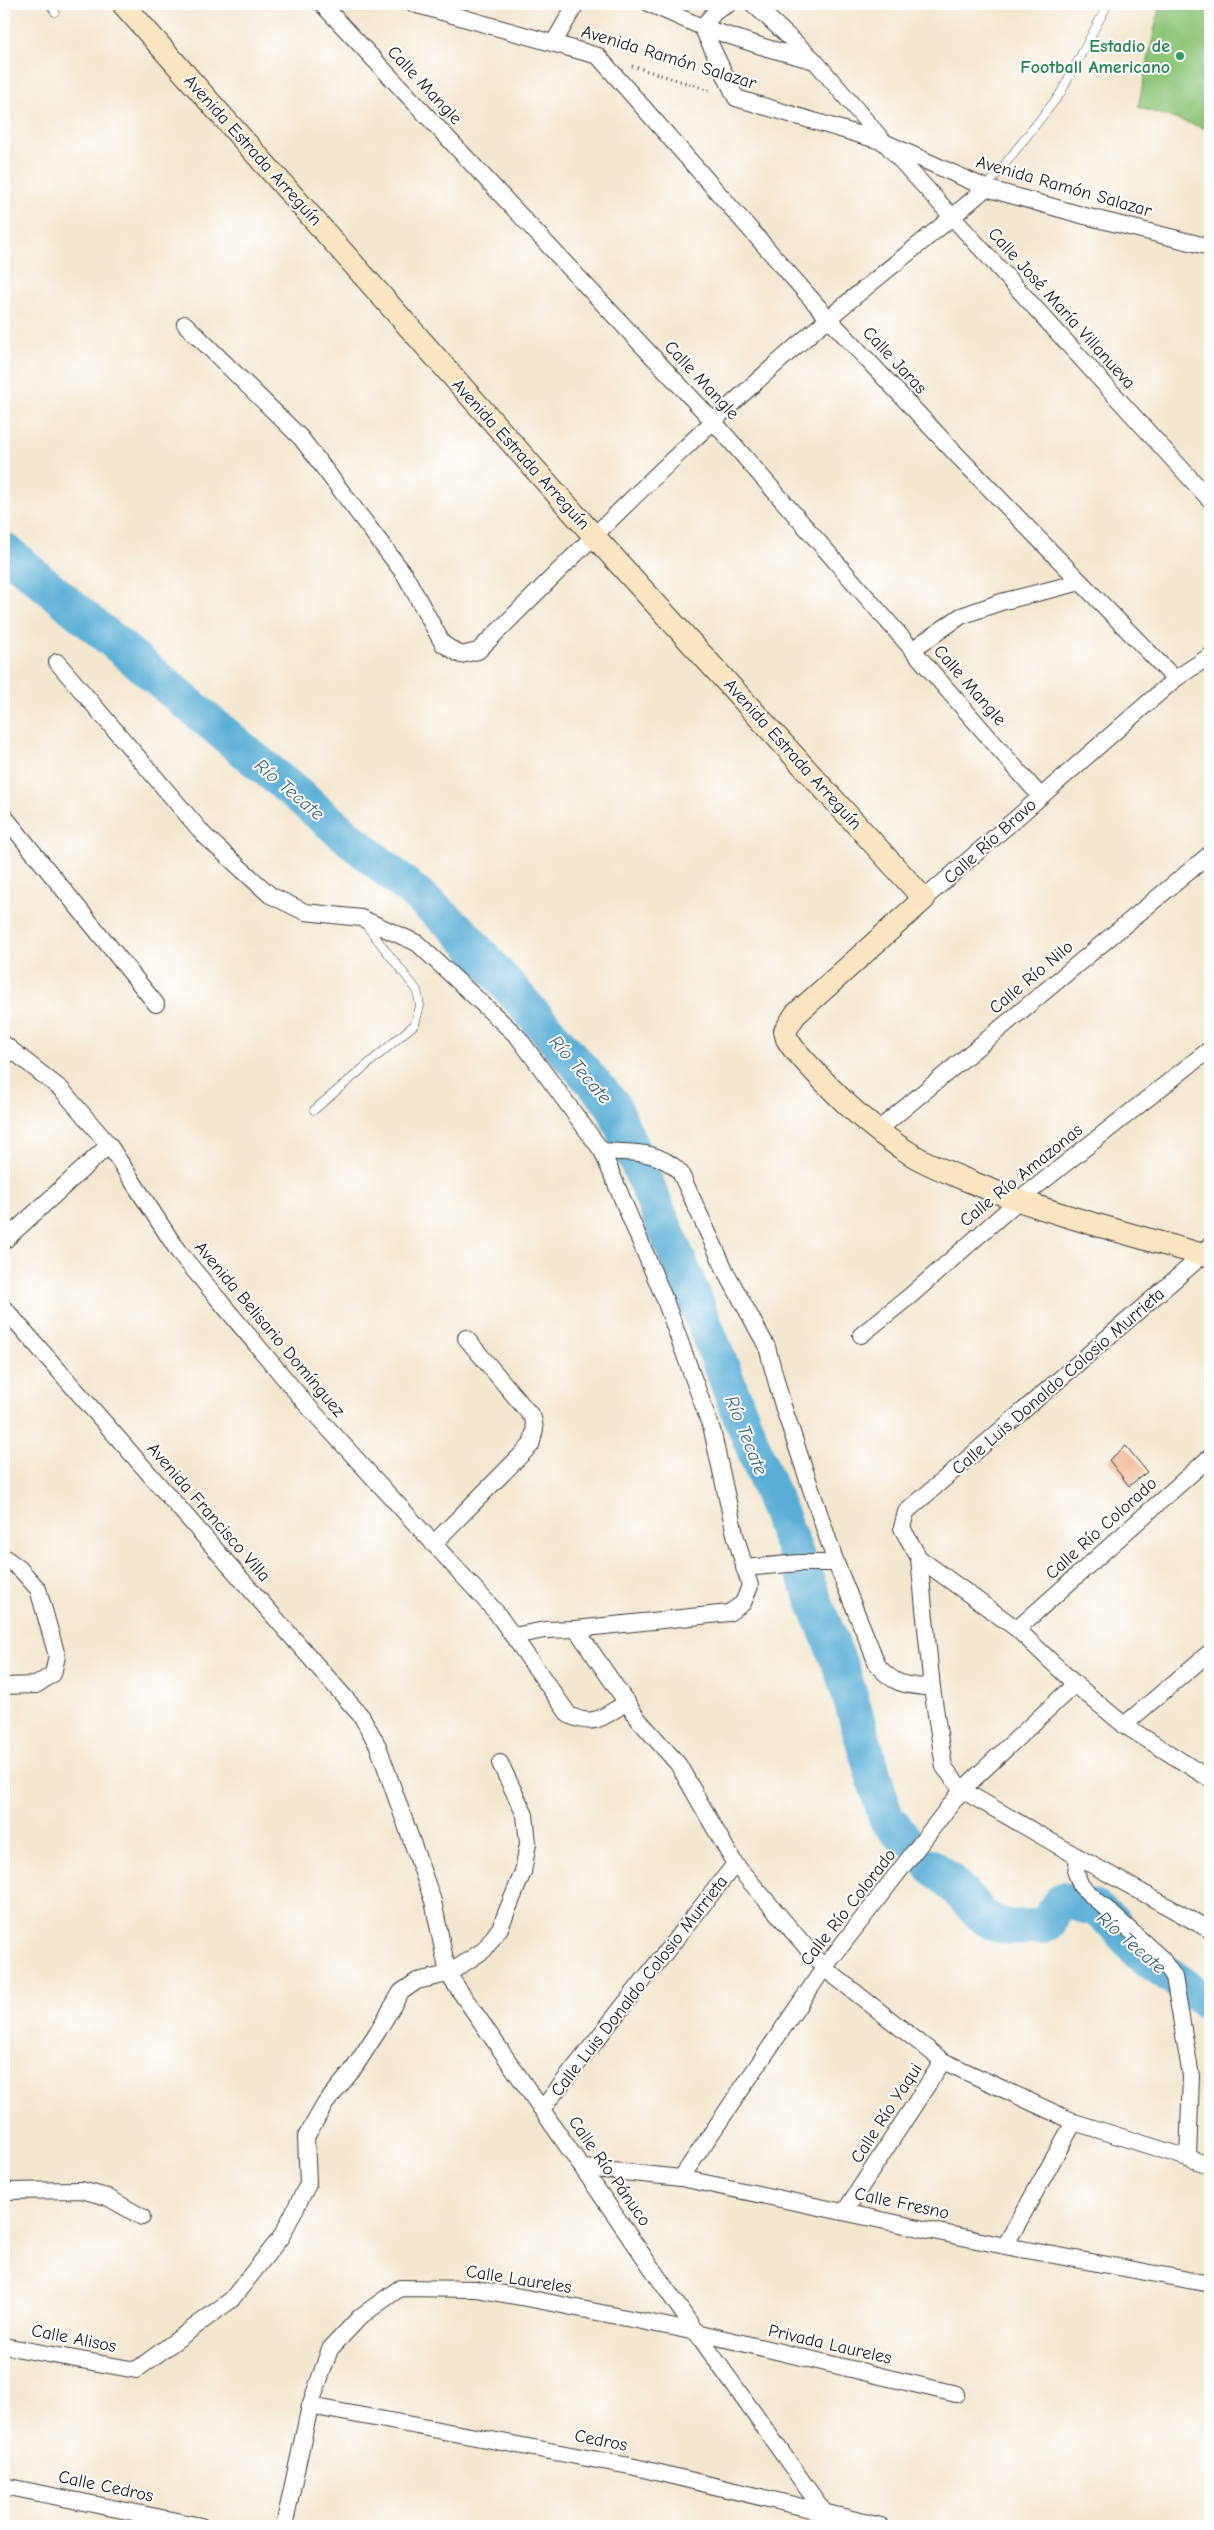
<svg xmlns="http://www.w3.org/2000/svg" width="1214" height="2530" font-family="'Comic Neue',sans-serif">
  <rect width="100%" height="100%" fill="#fff"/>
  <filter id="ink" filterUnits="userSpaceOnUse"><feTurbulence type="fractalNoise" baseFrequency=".02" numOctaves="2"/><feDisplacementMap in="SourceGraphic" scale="10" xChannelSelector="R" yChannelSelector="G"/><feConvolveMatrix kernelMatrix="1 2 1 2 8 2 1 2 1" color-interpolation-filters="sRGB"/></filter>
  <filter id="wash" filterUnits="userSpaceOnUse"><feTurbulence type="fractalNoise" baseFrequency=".0096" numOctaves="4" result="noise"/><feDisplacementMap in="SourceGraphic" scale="20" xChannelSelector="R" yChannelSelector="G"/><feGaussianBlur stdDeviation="1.12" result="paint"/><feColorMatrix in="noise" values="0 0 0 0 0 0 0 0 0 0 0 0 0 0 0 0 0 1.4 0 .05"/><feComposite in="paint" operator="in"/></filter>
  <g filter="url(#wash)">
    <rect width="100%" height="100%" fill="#f4e7d0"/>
    <!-- green -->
    <path fill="#8ec579" stroke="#55704a" d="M1160 4H1210V130L1138 107Z"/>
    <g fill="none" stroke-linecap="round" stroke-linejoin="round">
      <!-- river -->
      <g stroke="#5aaed6" stroke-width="36">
        <path d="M4 550 459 930 613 1105 688 1283 843 1673 886 1818 903 1837"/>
        <path d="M932 1867C940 1873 948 1879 955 1887 980 1911 986 1931 1028 1927 1032 1927 1039 1927 1043 1926 1053 1922 1053 1907 1063 1900L1096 1909 1115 1924 1138 1952 1210 2004"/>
      </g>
    </g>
    <g id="blocks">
      <!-- building -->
      <path fill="#f0a478" d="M1126 1446 1147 1472 1129 1486 1109 1460Z"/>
    </g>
  </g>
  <g filter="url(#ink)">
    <use href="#blocks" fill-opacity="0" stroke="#3c3a37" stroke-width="1"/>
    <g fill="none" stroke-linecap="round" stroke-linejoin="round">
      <!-- lane casing -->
      <g stroke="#3c3a37" stroke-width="9">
        <g id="lane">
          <path d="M50 4 55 12"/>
          <path d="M986 188 1060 94 1108 4"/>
          <path d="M314 1110 415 1024 420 1006 417 990 365 924"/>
        </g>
      </g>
      <!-- street casing -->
      <g stroke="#3c3a37" stroke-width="18">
        <g id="street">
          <path d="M322 4 714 422 1040 796"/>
          <path d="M414 4 598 56 828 318 955 453 1175 679"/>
          <path d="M650 4 702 27 767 48 815 61 884 142 1210 500"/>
          <path d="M729 4 716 11 702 27 736 98 884 142 986 188 1085 216 1210 247"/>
          <path d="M753 4 813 59"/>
          <path d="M554 42 576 4"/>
          <path d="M185 324 301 438 405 575 443 644 461 655 478 651C592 538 706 422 829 318 881 274 935 233 986 188"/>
          <path d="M913 649 961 616 1001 602 1081 582"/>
          <path d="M57 662 205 836 270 895 305 912 361 918 417 943 518 1037 602 1151 665 1300 712 1430 735 1534 750 1586 743 1603 729 1613 576 1629"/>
          <path d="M4 816 156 1004"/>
          <path d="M924 899 1175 679 1210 656"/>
          <path d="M4 1044 62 1090 109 1145 178 1251 306 1404 496 1612 569 1715C595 1728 604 1716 627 1702"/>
          <path d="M878 1130 1210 854"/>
          <path d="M602 1151C632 1153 657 1149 680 1172L726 1272 767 1347 783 1406 836 1563"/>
          <path d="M4 1241 109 1145"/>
          <path d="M1210 1258 1203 1255 906 1512 902 1528 919 1558 1017 1629 1075 1684 1124 1725 1210 1779"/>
          <path d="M4 1308 362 1717 378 1746 433 1901 448 1974 696 2332 824 2512"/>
          <path d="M861 1335 910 1296 1018 1201 1210 1049"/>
          <path d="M433 1544 531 1445 535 1429 533 1418 466 1338"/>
          <path d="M4 1557 20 1569 38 1589 57 1656 53 1674 36 1685 4 1686"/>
          <path d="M919 1558 932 1688 944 1767 962 1790 1078 1857 1210 1930"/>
          <path d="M744 1568 799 1563H836L878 1666C895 1686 908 1685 932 1688"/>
          <path d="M1017 1629 1210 1457"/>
          <path d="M513 1636 545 1630 576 1629 638 1719 678 1764 735 1864 824 1968 943 2061 1074 2122 1210 2165"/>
          <path d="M1124 1725 1210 1652"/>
          <path d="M1078 1857 1076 1873 1081 1886 1162 1959 1174 1977 1191 2076 1188 2158"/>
          <path d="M542 2109 735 1864"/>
          <path d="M584 2168 681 2178 1005 2246 1210 2284"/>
          <path d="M681 2178 824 1968 962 1790 1075 1684"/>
          <path d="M4 2191 81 2190 107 2197 142 2217"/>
          <path d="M845 2211 943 2061"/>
          <path d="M1005 2246 1074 2122"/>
          <path d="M4 2346 136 2370 231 2300 281 2237 308 2184 306 2137 325 2104 352 2071 378 2031 401 1992 417 1981 448 1974 484 1950 500 1928 523 1872 528 1843 525 1815 500 1763"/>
          <path d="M310 2406 635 2467 881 2526"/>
          <path d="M4 2486 201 2526"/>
          <path d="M284 2526 310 2406 330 2349 361 2316 400 2288 476 2289 537 2300 696 2332 956 2394"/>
        </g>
      </g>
      <!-- secondary casing -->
      <g stroke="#3c3a37" stroke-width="24">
        <path id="secondary" d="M123 4 594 536 924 899 795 1015 785 1031 787 1039 793 1048C829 1088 867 1128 914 1156 933 1167 955 1175 976 1184 1049 1214 1127 1233 1203 1255L1210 1249"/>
      </g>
      <!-- path -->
      <path stroke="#3c3a37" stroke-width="3" stroke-dasharray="1 4" stroke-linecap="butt" d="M632 66 712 91"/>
      <!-- lane -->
      <use href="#lane" stroke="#fff" stroke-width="8"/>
      <!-- street -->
      <use href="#street" stroke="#fff" stroke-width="16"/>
      <!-- secondary -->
      <use href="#secondary" stroke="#fbe6c4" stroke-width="22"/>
    </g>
  </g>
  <!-- markers -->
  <circle fill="#2e9e5b" stroke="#fff" stroke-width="2" cx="1180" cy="56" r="5"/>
  <g text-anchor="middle" stroke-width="4" stroke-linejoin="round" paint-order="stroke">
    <!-- leisure labels -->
    <g font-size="18" font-weight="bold" fill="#27864d" stroke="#fff" text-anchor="end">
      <text x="1170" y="52">Estadio de<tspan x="1170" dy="21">Football Americano</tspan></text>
    </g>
    <!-- street labels -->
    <g font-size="18" fill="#1c1c1c" stroke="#fff">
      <text transform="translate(669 57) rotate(17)" y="6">Avenida Ramón Salazar</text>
      <text transform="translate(425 85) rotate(47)" y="6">Calle Mangle</text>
      <text transform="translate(253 150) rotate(48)" y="6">Avenida Estrada Arreguín</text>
      <text transform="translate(1064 186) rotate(16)" y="6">Avenida Ramón Salazar</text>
      <text transform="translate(1062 308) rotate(48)" y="6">Calle José María Villanueva</text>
      <text transform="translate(895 360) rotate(47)" y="6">Calle Jaras</text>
      <text transform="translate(702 380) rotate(47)" y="6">Calle Mangle</text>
      <text transform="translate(521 454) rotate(48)" y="6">Avenida Estrada Arreguín</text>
      <text transform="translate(970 685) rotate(49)" y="6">Calle Mangle</text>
      <text transform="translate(793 754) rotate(48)" y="6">Avenida Estrada Arreguín</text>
      <text transform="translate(990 841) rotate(-42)" y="6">Calle Río Bravo</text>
      <text transform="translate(1031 977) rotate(-40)" y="6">Calle Río Nilo</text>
      <text transform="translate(1021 1175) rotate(-39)" y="6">Calle Río Amazonas</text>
      <text transform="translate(270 1329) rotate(50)" y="6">Avenida Belisario Domínguez</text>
      <text transform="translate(1058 1381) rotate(-41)" y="6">Calle Luis Donaldo Colosio Murrieta</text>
      <text transform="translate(209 1512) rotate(49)" y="6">Avenida Francisco Villa</text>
      <text transform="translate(1101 1528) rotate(-42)" y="6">Calle Río Colorado</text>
      <text transform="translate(848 1907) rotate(-52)" y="6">Calle Río Colorado</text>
      <text transform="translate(639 1986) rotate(-52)" y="6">Calle Luis Donaldo Colosio Murrieta</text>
      <text transform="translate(886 2113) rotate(-57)" y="6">Calle Río Yaqui</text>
      <text transform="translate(610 2171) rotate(55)" y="6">Calle Río Pánuco</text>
      <text transform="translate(902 2203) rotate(12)" y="6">Calle Fresno</text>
      <text transform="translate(519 2279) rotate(9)" y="6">Calle Laureles</text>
      <text transform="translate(74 2338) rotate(11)" y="6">Calle Alisos</text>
      <text transform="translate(830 2344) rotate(13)" y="6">Privada Laureles</text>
      <text transform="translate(601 2440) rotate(11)" y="6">Cedros</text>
      <text transform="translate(106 2486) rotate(12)" y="6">Calle Cedros</text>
    </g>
    <!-- water labels -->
    <g font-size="19" font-style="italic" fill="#385e70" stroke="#fff">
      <text transform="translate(290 789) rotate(40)" y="7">Río Tecate</text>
      <text transform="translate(581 1069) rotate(49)" y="7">Río Tecate</text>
      <text transform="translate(747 1435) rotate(68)" y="7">Río Tecate</text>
      <text transform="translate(1132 1942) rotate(41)" y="7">Río Tecate</text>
    </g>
  </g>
  <!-- margin -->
  <rect width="1214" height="2530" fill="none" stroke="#fff" stroke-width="20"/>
</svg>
